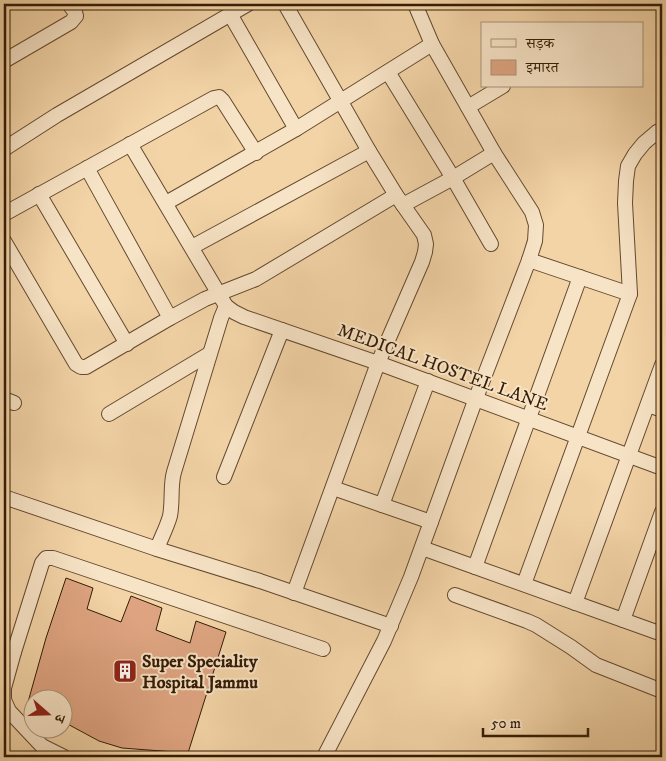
<svg xmlns="http://www.w3.org/2000/svg" width="666" height="761" font-family="'IM FELL DW Pica','Noto Serif Devanagari',serif">
  <rect width="100%" height="100%" fill="#f3d4a7"/>
  <filter id="stains"><feTurbulence type="fractalNoise" baseFrequency=".004" numOctaves="4"/><feColorMatrix values="0 0 0 0 .2 0 0 0 0 .09 0 0 0 0 .02 0 0 0 .5 -.17"/></filter>
  <radialGradient id="worn" r=".72"><stop offset=".6" stop-color="#630" stop-opacity="0"/><stop offset="1" stop-color="#630" stop-opacity=".3"/></radialGradient>
  <!-- building -->
  <path fill="#dea481" stroke="#341c05" d="M66 578 93 588 87 609 121 622 131 596 162 608 156 630 190 643 196 621 226 632 188 753 122 748 99 741 62 721V698H32V705L28 702 46 638Z"/>
  <g fill="none" stroke-linecap="round" stroke-linejoin="round">
    <!-- minor casing -->
    <g stroke="#644a2e" stroke-width="16">
      <g id="minor">
        <path d="M285 4 369 151 396 195 424 235 426 244 425 252 422 262 378 363 294 593"/>
        <path d="M230 14 296 129"/>
        <path d="M4 61 71 22 76 16 75 12 69 4"/>
        <path d="M388 72 453 178 491 244"/>
        <path d="M468 107 503 86"/>
        <path d="M130 144 226 306 234 312 244 317 378 363 662 468"/>
        <path d="M4 149 57 115 248 4"/>
        <path d="M87 168 170 318"/>
        <path d="M39 194 127 344"/>
        <path d="M166 203 296 129 432 44"/>
        <path d="M403 205 453 178 494 153"/>
        <path d="M4 214 214 98 219 97 223 101 256 153"/>
        <path d="M4 241 76 364 81 367H86L170 318 205 299 256 279 396 195"/>
        <path d="M192 247 369 151"/>
        <path d="M529 260 630 294"/>
        <path d="M580 277 475 567 662 634"/>
        <path d="M4 399 14 403"/>
        <path d="M648 405 662 410"/>
        <path d="M109 414 209 354"/>
        <path d="M224 477 282 330"/>
        <path d="M333 488 431 522"/>
        <path d="M4 497 157 549 260 581 391 626"/>
        <path d="M382 505 428 381"/>
        <path d="M422 548 475 567"/>
        <path d="M157 549C161 538 167 527 170 516 173 501 170 486 174 472L221 318 226 306"/>
        <path d="M524 584 630 294 625 203 626 181 628 166 635 154 644 143 657 132 662 130"/>
        <path d="M455 595 527 621 536 625 571 647 596 665 662 691"/>
        <path d="M575 603 662 365"/>
        <path d="M623 620 662 512"/>
        <path d="M4 648 14 652 4 688V700L9 711 42 746 64 757"/>
        <path d="M14 652 42 563 46 558H53L323 649"/>
        <path d="M324 757 384 641 411 577 476 398 529 260 535 241 536 225 532 212 494 153 432 44 415 4"/>
      </g>
    </g>
    <!-- minor -->
    <use href="#minor" stroke="#f7e3c6" stroke-width="14"/>
  </g>
  <!-- icons -->
  <defs>
    <g id="building-square" transform="scale(1.25)"><rect x="-9" y="-9" width="18" height="18" rx="4" fill="#8f2418" stroke="#f7e3c6"/><path d="M-4-6H4V6H1V3H-1V6H-4ZM-2.5-4.3h1.7v1.8h-1.7ZM.8-4.3h1.7v1.8H.8ZM-2.5-1h1.7V.8h-1.7ZM.8-1h1.7V.8H.8Z" fill="#fff"/></g>
  </defs>
  <g fill-rule="evenodd">
    <use href="#building-square" x="125" y="671"/>
  </g>
  <g text-anchor="middle" stroke-width="4" stroke-linejoin="round" paint-order="stroke">
    <!-- street labels -->
    <g font-size="18" fill="#341c05" stroke="#f7e3c6">
      <text transform="translate(443 367) rotate(20)" y="6">MEDICAL HOSTEL LANE</text>
    </g>
    <!-- poi labels -->
    <g font-size="18" font-weight="bold" fill="#341c05" stroke="#f7e3c6" text-anchor="start">
      <text x="142" y="667">Super Speciality<tspan x="142" dy="21">Hospital Jammu</tspan></text>
    </g>
  </g>
  <!-- margin -->
  <rect width="666" height="761" fill="none" stroke="#f3d4a7" stroke-width="20"/>
  <rect x="5" y="5" width="656" height="751" fill="none" stroke="#341c05" stroke-width="2.5"/>
  <rect x="10" y="10" width="646" height="741" fill="none" stroke="#341c05"/>
  <!-- legend -->
  <rect x="481" y="22" width="162" height="65" fill="#f7e3c6" stroke="#a99379"/>
  <rect x="491" y="39" width="25" height="8" fill="#f7e3c6" stroke="#a99379"/>
  <text x="526" y="48" font-size="15" fill="#341c05">सड़क</text>
  <rect x="491" y="60" width="25" height="15" fill="#dea481" stroke="#a99379"/>
  <text x="526" y="72" font-size="15" fill="#341c05">इमारत</text>
  <!-- north arrow -->
  <g transform="translate(48 714) rotate(110)"><circle r="24" fill="#f7e3c6" stroke="#a99379"/>
  <path d="M0-4L9 19L0 12L-9 19Z" fill="#8f2418"/>
  <text y="-8" font-size="14" font-weight="bold" text-anchor="middle" fill="#341c05">उ</text>
  </g>
  <!-- scale -->
  <path d="M483 728v8h105v-8" fill="none" stroke="#341c05" stroke-width="2.5"/>
  <text x="491" y="728" font-size="15" fill="#341c05" stroke="#f7e3c6" stroke-width="4" paint-order="stroke">50 m</text>
  <rect width="100%" height="100%" filter="url(#stains)"/>
  <rect width="100%" height="100%" fill="url(#worn)"/>
</svg>
